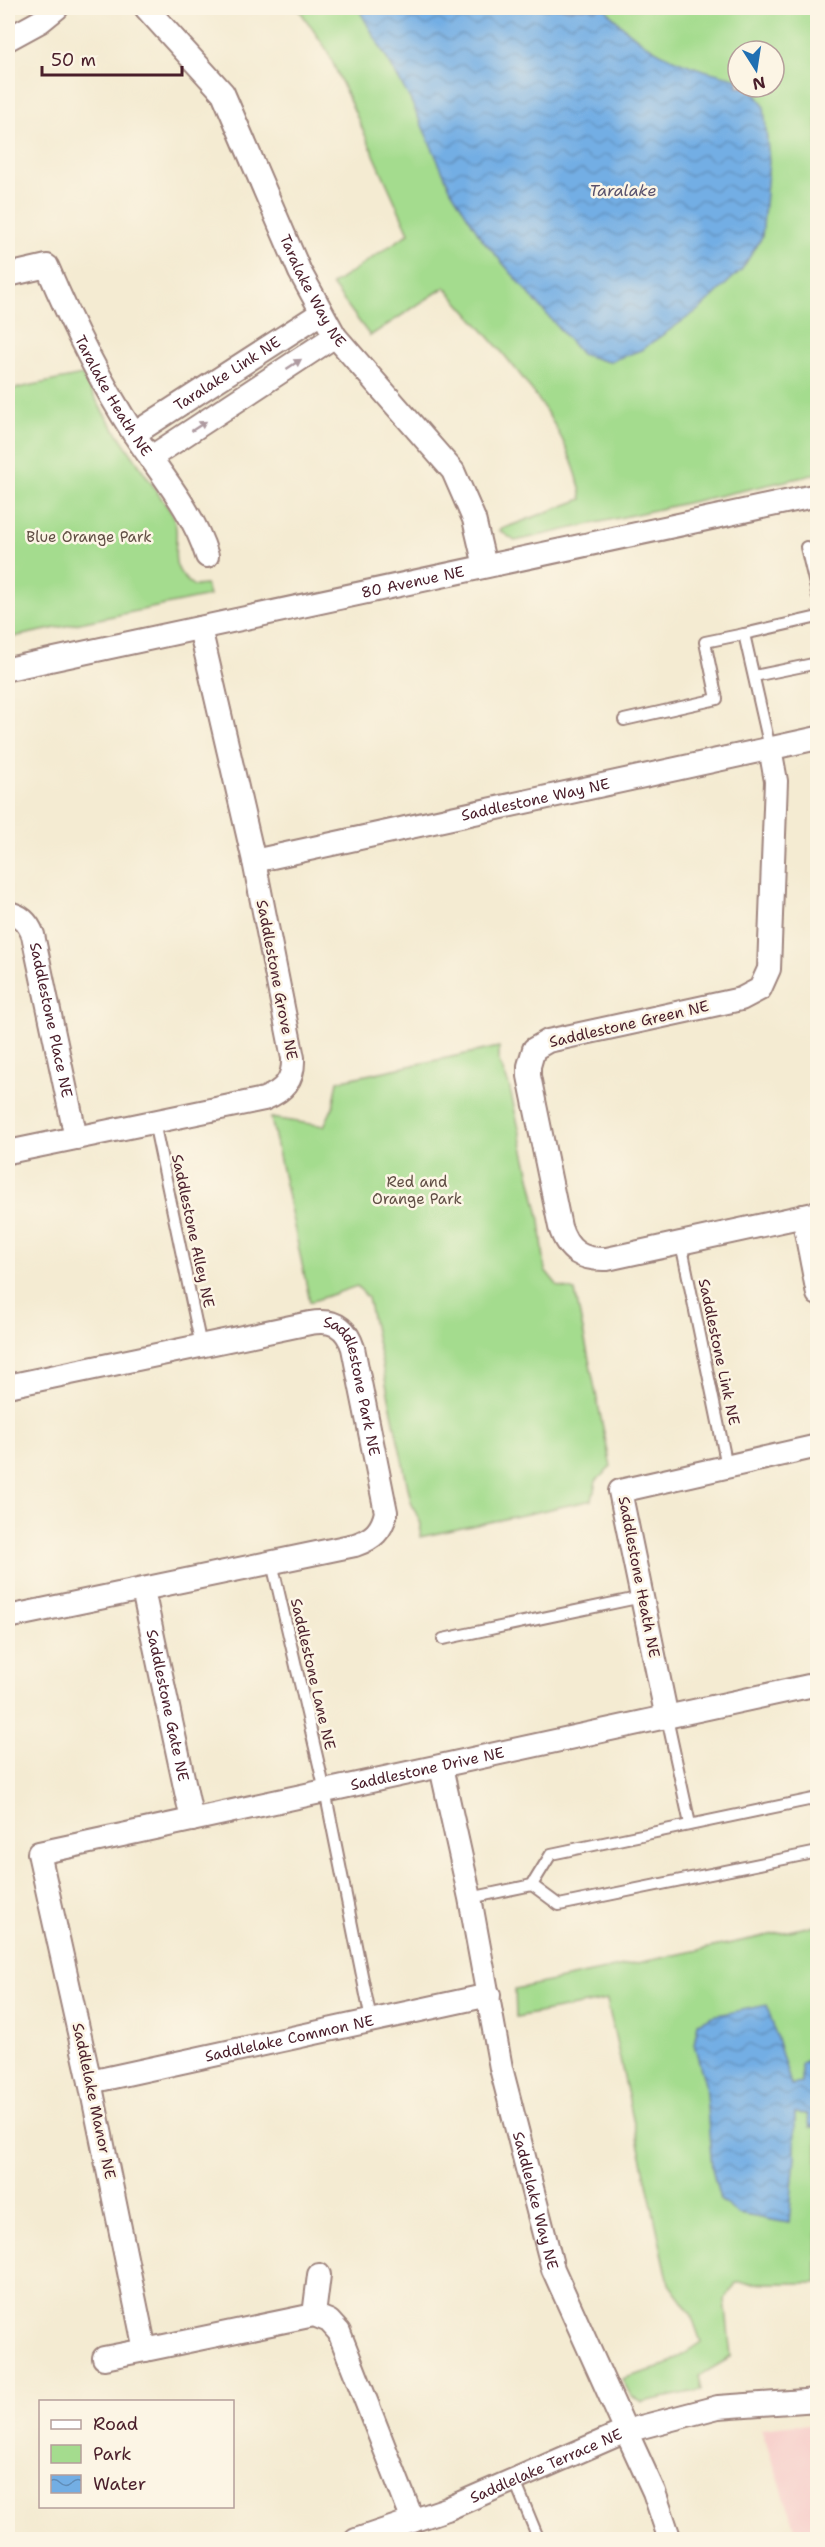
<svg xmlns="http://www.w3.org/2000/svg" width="825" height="2547" font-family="'Shantell Sans',sans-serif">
  <defs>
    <pattern id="water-waves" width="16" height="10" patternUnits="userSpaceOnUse" patternTransform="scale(1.5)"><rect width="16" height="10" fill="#73aee4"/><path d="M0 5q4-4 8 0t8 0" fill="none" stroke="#608db9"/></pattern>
  </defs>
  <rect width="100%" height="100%" fill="#fcf5e5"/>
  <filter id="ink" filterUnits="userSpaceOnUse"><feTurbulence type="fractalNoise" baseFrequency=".0167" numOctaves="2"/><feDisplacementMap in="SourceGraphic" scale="12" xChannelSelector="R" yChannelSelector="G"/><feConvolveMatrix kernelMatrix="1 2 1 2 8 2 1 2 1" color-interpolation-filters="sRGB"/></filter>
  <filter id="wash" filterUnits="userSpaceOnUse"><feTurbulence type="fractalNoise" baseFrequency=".008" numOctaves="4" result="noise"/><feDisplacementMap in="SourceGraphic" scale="24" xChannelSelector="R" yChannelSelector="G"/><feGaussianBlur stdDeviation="1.35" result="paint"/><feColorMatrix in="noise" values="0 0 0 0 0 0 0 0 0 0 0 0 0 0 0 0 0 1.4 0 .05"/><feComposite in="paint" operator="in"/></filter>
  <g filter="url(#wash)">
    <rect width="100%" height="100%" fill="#f4ebd2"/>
    <!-- built -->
    <path fill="#f7d0cc" d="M796 2424 817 2427V2539H799L761 2428Z"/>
    <!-- park -->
    <g fill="#a4dc8e" stroke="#777e5c" stroke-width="1.5" fill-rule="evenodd">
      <path d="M298 8H716L727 11 817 8V474L515 541 499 530 582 499C570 419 496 346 445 287L370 336 332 285 409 233 327 50ZM738 51H774V87H738Z"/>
      <path d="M82 375 103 412 173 515C184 544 161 563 194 586L206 585 209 596 8 638V390Z"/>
      <path d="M499 1047V1062L509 1085 540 1220 545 1270 558 1286 575 1291 611 1467 596 1481 592 1500 420 1537 421 1524 411 1502 368 1298 357 1286 310 1302 271 1118 324 1126 333 1107 338 1081Z"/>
      <path d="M817 1925V2283H736L725 2299 731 2357 699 2376 702 2390 642 2402 631 2396 622 2379 665 2366 701 2342 691 2314 669 2284 607 2000 516 2017 515 1989Z"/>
    </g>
    <!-- water -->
    <g fill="url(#water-waves)" stroke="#5e6688" stroke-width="1.5">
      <path d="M358 8H605C642 51 681 66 735 78L738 80V87H751L764 106 769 161 762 237 742 269 701 308 641 350 608 362 581 354 482 239 451 190 410 99Z"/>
      <path d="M767 2005 791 2085 801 2083V2063L817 2056V2127H810L807 2114 795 2113V2157L789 2223 738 2214 720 2200 712 2169 705 2084 694 2044 698 2023 712 2016Z"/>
    </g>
  </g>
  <g filter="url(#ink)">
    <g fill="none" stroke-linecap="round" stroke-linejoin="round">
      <!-- lane casing -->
      <g stroke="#9f857e" stroke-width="14">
        <g id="lane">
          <path d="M806 547 818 597"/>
          <path d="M744 634 818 617"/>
          <path d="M754 676 813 664"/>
          <path d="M624 720 717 699 705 642 744 634 770 748"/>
          <path d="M154 1122 201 1346"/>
          <path d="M681 1243 727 1466"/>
          <path d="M272 1563 325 1791 371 2020"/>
          <path d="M443 1639 642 1597"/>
          <path d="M667 1718 690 1824"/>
          <path d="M532 1885 559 1905 818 1852"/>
          <path d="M470 1898 532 1885 551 1854 818 1798"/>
          <path d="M514 2479 539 2540"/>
        </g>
      </g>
      <!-- street casing -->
      <g stroke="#9f857e" stroke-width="26">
        <g id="street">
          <path id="s1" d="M146 8 223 93 300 272 335 336 453 471 474 519 485 566"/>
          <path d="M8 39 41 21 57 8"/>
          <path id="s2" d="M8 275 47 266C72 325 99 380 134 434 159 472 194 512 207 556"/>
          <path id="s3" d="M134 434 321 313"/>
          <path d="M150 458 335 336"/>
          <path id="s4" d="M8 669 818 495"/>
          <path d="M770 748 776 781 769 969 760 989 741 999 548 1041 534 1049 529 1066V1076L560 1227C568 1252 582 1260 607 1259L818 1213"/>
          <path id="s5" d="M254 861 818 738"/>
          <path id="s6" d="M8 913C21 915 28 922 33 935L76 1138"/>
          <path d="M8 1152 264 1099C284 1091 294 1080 293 1058L254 861 200 628"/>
          <path d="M803 1216 818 1294"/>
          <path id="s7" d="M8 1386 310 1323C332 1319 346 1326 353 1348L386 1512C382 1531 373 1539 355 1545L8 1617"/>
          <path id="s8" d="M143 1590 192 1820"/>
          <path d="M667 1718 620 1491 818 1446"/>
          <path id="s9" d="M441 1767 470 1898 501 2068 553 2269 626 2431 718 2407 818 2400"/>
          <path id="s10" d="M90 2082 489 1995"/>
          <path d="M314 2315 319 2275"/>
          <path d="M104 2358 145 2350"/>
          <path id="s11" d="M413 2521 339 2332 329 2321 314 2315 145 2350 90 2082 39 1853 818 1684"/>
          <path id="s12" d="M356 2540 447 2509 626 2431 654 2492 670 2540"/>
        </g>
      </g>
      <!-- lane -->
      <use href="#lane" stroke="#fff" stroke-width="10"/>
      <!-- street -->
      <use href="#street" stroke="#fff" stroke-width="22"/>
    </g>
    <!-- one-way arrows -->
    <defs><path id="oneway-solid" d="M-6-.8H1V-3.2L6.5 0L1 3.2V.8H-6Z" transform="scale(1.5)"/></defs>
    <g fill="#ae9aa0">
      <use href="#oneway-solid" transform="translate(294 364) rotate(-33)"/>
      <use href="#oneway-solid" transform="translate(199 426) rotate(-33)"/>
    </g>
  </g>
  <g text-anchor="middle" stroke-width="5" stroke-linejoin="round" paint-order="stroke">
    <!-- street labels -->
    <g font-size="15" fill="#4a1f2b" stroke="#fcf5e5">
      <text dy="5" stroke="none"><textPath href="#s1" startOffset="332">Taralake Way NE</textPath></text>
      <text dy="5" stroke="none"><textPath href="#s3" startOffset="111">Taralake Link NE</textPath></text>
      <text dy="5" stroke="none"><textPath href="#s2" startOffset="186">Taralake Heath NE</textPath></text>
      <text dy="5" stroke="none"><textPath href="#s4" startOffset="414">80 Avenue NE</textPath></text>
      <text dy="5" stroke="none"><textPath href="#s5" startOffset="288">Saddlestone Way NE</textPath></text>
      <text transform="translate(277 980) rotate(79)" y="5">Saddlestone Grove NE</text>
      <text dy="5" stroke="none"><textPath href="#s6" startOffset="122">Saddlestone Place NE</textPath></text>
      <text transform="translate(629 1024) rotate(-13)" y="5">Saddlestone Green NE</text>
      <text transform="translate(193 1231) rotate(78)" y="5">Saddlestone Alley NE</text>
      <text transform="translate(719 1352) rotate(78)" y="5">Saddlestone Link NE</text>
      <text dy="5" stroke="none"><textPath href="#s7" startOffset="398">Saddlestone Park NE</textPath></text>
      <text transform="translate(639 1577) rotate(79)" y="5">Saddlestone Heath NE</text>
      <text transform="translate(313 1674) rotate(77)" y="5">Saddlestone Lane NE</text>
      <text dy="5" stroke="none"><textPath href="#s8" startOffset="118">Saddlestone Gate NE</textPath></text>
      <text dy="5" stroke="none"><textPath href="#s11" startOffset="1312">Saddlestone Drive NE</textPath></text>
      <text dy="5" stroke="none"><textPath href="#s10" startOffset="204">Saddlelake Common NE</textPath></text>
      <text transform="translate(94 2101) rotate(78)" y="5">Saddlelake Manor NE</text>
      <text dy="5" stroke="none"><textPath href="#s9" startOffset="444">Saddlelake Way NE</textPath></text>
      <text dy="5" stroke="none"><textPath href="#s12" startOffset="204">Saddlelake Terrace NE</textPath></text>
    </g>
    <!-- park labels -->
    <g font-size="15" fill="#604e44" stroke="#fcf5e5">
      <text x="89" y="542">Blue Orange Park</text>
      <text x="417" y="1187">Red and<tspan x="417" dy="17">Orange Park</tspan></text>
    </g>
    <!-- water labels -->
    <g font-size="16" font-style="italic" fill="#58516c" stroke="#fcf5e5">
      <text x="623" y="196">Taralake</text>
    </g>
  </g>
  <!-- margin -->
  <rect width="825" height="2547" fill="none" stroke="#fcf5e5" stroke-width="30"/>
  <!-- legend -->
  <rect x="39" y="2400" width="195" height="108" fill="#fcf5e5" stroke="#b59f9b" stroke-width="1.5"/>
  <rect x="51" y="2420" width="30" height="9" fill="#ffffff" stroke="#b59f9b" stroke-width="1.5"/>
  <text x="93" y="2430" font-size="18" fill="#4a1f2b">Road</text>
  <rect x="51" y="2445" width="30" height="18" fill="#a4dc8e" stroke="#b59f9b" stroke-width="1.5"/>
  <text x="93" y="2460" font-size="18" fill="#4a1f2b">Park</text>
  <rect x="51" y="2475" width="30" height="18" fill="url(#water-waves)" stroke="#b59f9b" stroke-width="1.5"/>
  <text x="93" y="2490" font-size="18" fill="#4a1f2b">Water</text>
  <!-- north arrow -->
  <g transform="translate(756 69) rotate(168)"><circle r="28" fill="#fcf5e5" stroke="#b59f9b" stroke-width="1.5"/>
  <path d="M0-4.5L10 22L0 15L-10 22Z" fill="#1f6fb2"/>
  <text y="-9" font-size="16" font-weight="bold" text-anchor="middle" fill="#4a1f2b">N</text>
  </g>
  <!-- scale -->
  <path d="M42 66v9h140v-9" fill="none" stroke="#4a1f2b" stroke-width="3"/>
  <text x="51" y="66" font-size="18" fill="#4a1f2b" stroke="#fcf5e5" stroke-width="4.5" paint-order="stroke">50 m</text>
</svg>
